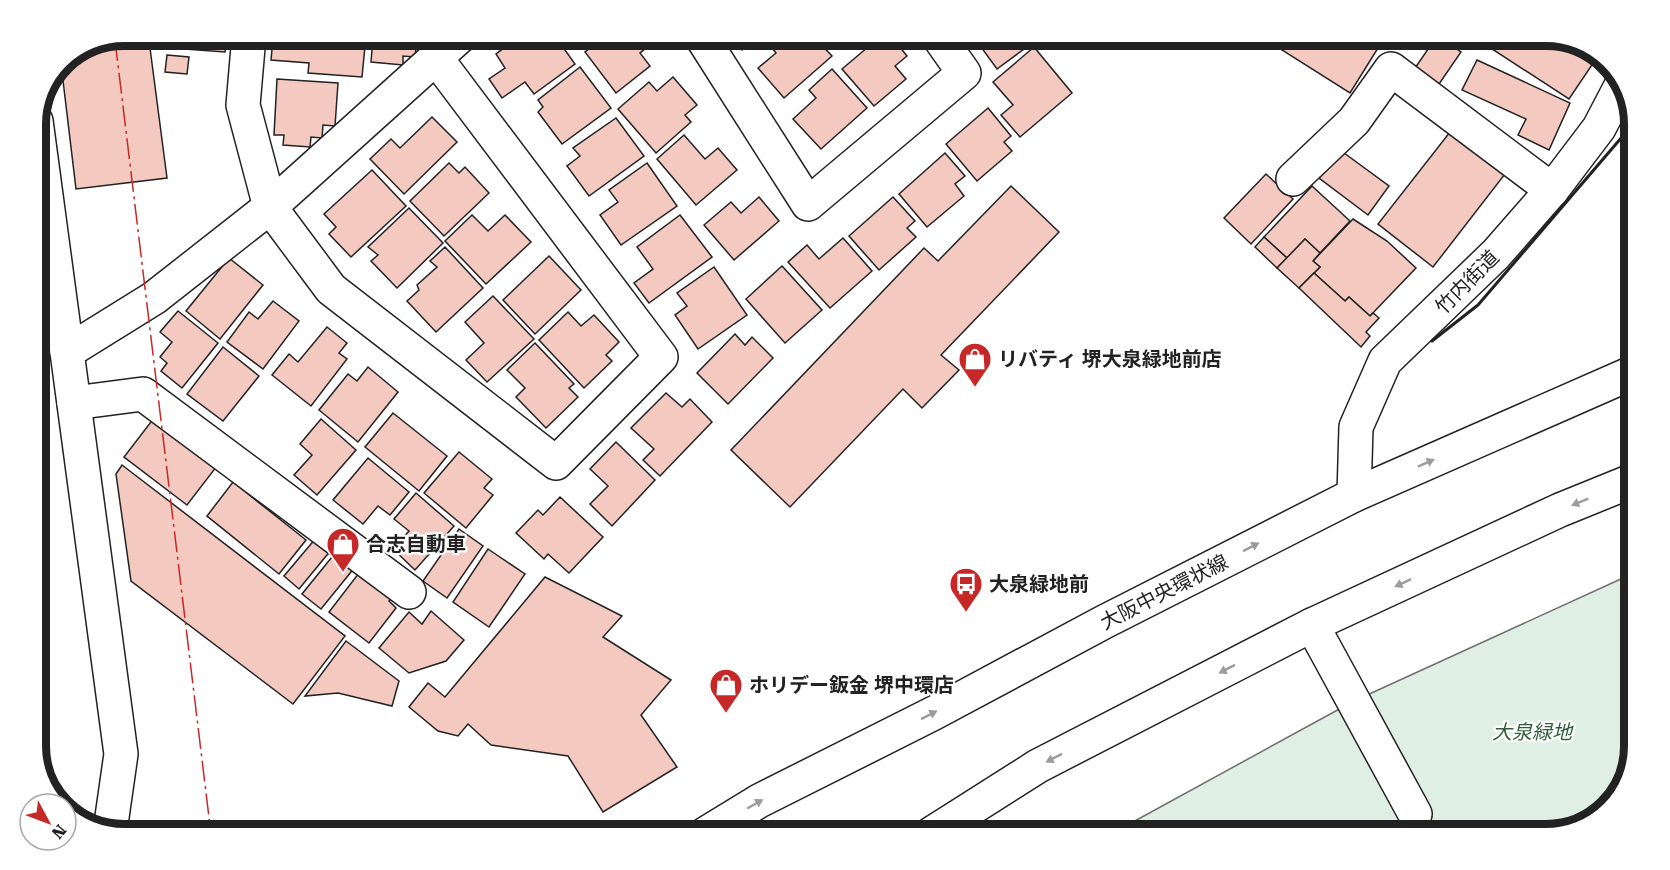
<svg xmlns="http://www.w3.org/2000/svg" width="1670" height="870" font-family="'Roboto Serif','Noto Sans JP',serif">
  <rect width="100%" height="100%" fill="#fff"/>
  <!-- green -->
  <path fill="#e0efe3" stroke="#6f6f6f" stroke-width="1.5" d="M1634 573V746L1625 785 1590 822 1546 834H1111L1354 701Z"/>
  <!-- building -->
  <g fill="#f3c9c0" stroke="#222" stroke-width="1.5">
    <path d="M172 36H227L225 52 171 48Z"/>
    <path d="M308 36H366L362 77 308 73 309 63 271 60 273 38 307 41Z"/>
    <path d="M373 36H430V40L417 39 415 57 403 56V65L371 62Z"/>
    <path d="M520 36H555L575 64 534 94 525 82 502 98 489 79 505 68 496 54Z"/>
    <path d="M606 36H649L654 42 640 53 650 66 616 93 585 52Z"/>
    <path d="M730 36H758L742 50Z"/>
    <path d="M768 36H813L832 56 784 98 758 68 776 53 765 39Z"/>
    <path d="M829 36H848L837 45Z"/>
    <path d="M881 36H891L907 56 895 66 906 79 874 106 842 69Z"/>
    <path d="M973 36H1015L1024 49 997 69Z"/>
    <path d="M1264 36H1375L1383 40 1350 93 1263 38Z"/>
    <path d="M1437 36 1461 52 1437 87 1413 71Z"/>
    <path d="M1454 36H1471L1466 44Z"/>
    <path d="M1491 36H1546L1585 45 1598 56 1569 99 1486 45Z"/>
    <path d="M117 39 150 48 167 178 76 189 61 64 62 62Z"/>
    <path d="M1034 47 1072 93 1020 137 1001 115 1013 105 993 82Z"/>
    <path d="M167 55 189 57 187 74 165 72Z"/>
    <path d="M1477 60 1570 103 1549 150 1518 135 1526 119 1462 90Z"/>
    <path d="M580 67 611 108 562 144 538 112 543 107 538 100Z"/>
    <path d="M832 69 867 108 821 149 793 119 816 98 809 90Z"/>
    <path d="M673 77 697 105 685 115 691 122 656 153 618 109 649 82 657 91Z"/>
    <path d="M277 79 338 83 335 126 323 125 322 138 311 137 310 147 283 145 284 135H274Z"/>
    <path d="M988 108 1011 136 1004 142 1012 151 977 181 946 144Z"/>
    <path d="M432 117 457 142 404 194 370 159 391 139 400 148Z"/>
    <path d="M616 118 644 156 589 196 567 166 580 156 573 148Z"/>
    <path d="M1450 132 1505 174 1433 267 1378 224Z"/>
    <path d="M684 135 705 159 718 148 737 170 696 205 657 159Z"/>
    <path d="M1340 150 1389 186 1368 215 1319 178Z"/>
    <path d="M945 153 965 176 955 184 964 196 927 227 899 194Z"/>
    <path d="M449 163 459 173 465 167 489 193 444 236 410 201Z"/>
    <path d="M647 163 677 206 621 245 600 215 618 202 609 190Z"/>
    <path d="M372 170 406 206 351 257 329 234 336 227 324 214Z"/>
    <path d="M1266 174 1293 199 1251 244 1224 218Z"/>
    <path d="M1011 186 1059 232 941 355 959 370 922 408 903 389 790 507 731 450 924 248 938 261Z"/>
    <path d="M1312 186 1350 221 1320 253 1305 239 1287 258 1264 237Z"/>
    <path d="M759 197 779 221 734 260 704 225 731 202 741 213Z"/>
    <path d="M893 197 915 221 907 228 916 237 879 270 849 236Z"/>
    <path d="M409 208 443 243 397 288 371 261 378 255 368 247Z"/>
    <path d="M472 215 488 231 505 215 531 242 486 284 445 241Z"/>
    <path d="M680 215 712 257 649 303 634 283 653 269 637 247Z"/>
    <path d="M1353 219 1387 241 1416 268 1370 316 1349 297 1345 301 1314 273 1320 267 1313 261Z"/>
    <path d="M1264 237 1287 258 1277 268 1255 247Z"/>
    <path d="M843 238 872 271 830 308 788 262 807 245 819 259Z"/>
    <path d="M1305 239 1320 253 1313 261 1320 267 1299 288 1277 268Z"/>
    <path d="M445 247 483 288 436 332 407 301 419 290 417 285 437 267 430 261Z"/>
    <path d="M549 256 581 290 535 334 503 300Z"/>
    <path d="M229 258 263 285 220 339 186 311Z"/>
    <path d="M782 266 822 310 785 343 746 299Z"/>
    <path d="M714 267 747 315 698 349 675 315 687 306 677 293Z"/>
    <path d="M1314 273 1345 301 1349 297 1370 316 1373 313 1379 318 1366 332 1370 336 1361 347 1299 288Z"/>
    <path d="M493 296 534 339 487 382 466 360 484 343 465 322Z"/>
    <path d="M273 301 299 321 263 369 227 342 249 312 258 319Z"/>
    <path d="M178 311 218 343 182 388 161 371 167 363 160 357 172 342 160 332Z"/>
    <path d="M568 312 581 326 594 315 619 342 606 355 612 361 584 388 539 340Z"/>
    <path d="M327 327 347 343 339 353 347 359 311 406 272 375 289 354 298 362Z"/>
    <path d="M735 334 745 345 752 337 773 358 728 404 697 373Z"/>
    <path d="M535 343 574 384 569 388 578 397 546 428 516 397 525 388 507 370Z"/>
    <path d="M223 347 259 376 223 421 187 394Z"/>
    <path d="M368 367 398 392 358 442 319 410 348 374 357 381Z"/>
    <path d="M666 393 682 407 690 399 712 422 660 476 643 460 654 449 631 428Z"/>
    <path d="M393 413 447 456 419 491 365 447Z"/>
    <path d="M154 418 217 466 187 505 124 457Z"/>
    <path d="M321 419 356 450 317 495 294 475 312 455 300 444Z"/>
    <path d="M616 442 655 480 612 526 590 504 608 486 590 469Z"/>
    <path d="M459 452 492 479 484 488 493 495 466 528 424 493Z"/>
    <path d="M368 458 409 492 390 515 378 506 363 524 333 500Z"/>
    <path d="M122 465 345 636 293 704 131 581 116 474Z"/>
    <path d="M233 482 306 540 279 574 207 516Z"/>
    <path d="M416 493 454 526 415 570 393 549 409 531 394 519Z"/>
    <path d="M560 497 603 537 569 573 548 554 544 559 516 533 538 510 543 515Z"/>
    <path d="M459 529 483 546 447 598 423 581Z"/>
    <path d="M316 538 331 550 299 589 284 576Z"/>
    <path d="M488 549 525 574 489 627 453 602Z"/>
    <path d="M336 552 355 567 321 609 302 594Z"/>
    <path d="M359 573 392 598 389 601 396 608 369 643 329 612Z"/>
    <path d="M545 577 622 616 603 637 671 680 641 715 677 767 603 812 568 756 491 745 468 724 458 736 438 731 409 707 428 683 445 697Z"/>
    <path d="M431 611 464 640 446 661 409 673 379 648 409 612 422 624Z"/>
    <path d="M346 641 399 681 392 706 338 693 305 696Z"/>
  </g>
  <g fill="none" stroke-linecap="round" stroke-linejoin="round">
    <!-- minor casing -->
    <g stroke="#222" stroke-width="36">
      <g id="minor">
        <path d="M249 36 243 105 270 207 331 289 556 463 661 357 436 58"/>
        <path d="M701 36 808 204 964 73 938 36"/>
        <path d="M36 121 121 754 110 831"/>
        <path d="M1293 179 1354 121 1391 69 1552 190"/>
        <path d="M67 352 154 298 270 207 460 36"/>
        <path d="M74 403 143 394 409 592"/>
        <path d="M1354 495 1356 427 1385 361 1496 254 1552 190 1599 128 1622 84"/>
        <path d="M1312 625 1415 814"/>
      </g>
    </g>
    <!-- major casing -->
    <g stroke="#222" stroke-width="36">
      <g id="major">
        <path d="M705 834 759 801 934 713 1104 622 1354 495 1634 372"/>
        <path d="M931 834 1038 766 1312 625 1560 510 1634 480"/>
      </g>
    </g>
    <!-- minor -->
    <use href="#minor" stroke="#fff" stroke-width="33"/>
    <!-- major -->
    <use href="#major" stroke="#fff" stroke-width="33"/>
    <!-- wall -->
    <path stroke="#222" stroke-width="3" d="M1432 341 1478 305 1622 137 1633 116"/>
    <!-- power -->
    <path stroke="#c62828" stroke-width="1.5" stroke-dasharray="21 4.5 3 4.5" stroke-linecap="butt" d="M115 40 211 834"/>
  </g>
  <!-- one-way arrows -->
  <defs><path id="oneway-solid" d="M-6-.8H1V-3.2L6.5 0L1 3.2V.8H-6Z" transform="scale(1.5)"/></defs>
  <g fill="#9c9c9c">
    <use href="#oneway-solid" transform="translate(1426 463) rotate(-24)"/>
    <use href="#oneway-solid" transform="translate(1580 502) rotate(158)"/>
    <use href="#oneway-solid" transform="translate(1251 547) rotate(-27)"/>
    <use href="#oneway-solid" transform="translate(1403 583) rotate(155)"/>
    <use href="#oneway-solid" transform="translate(1227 669) rotate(153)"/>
    <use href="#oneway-solid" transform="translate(929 715) rotate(-27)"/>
    <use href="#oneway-solid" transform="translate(1054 758) rotate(153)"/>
    <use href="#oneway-solid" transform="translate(755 804) rotate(-30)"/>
  </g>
  <!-- icons -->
  <defs>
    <g id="shop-pin" transform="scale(1.725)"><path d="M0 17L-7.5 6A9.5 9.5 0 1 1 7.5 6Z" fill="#c62828" stroke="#fff"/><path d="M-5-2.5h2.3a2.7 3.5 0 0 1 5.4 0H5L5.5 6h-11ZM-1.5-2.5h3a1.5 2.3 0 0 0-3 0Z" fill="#fff"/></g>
    <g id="bus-pin" transform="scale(1.725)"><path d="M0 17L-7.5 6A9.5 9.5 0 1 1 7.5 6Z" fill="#c62828" stroke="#fff"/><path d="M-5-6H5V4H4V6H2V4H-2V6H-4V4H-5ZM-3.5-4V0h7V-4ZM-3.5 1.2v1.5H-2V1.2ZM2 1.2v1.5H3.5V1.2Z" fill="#fff"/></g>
  </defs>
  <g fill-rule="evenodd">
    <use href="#shop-pin" x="975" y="359"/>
    <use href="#shop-pin" x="343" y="544"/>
    <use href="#bus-pin" x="966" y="584"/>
    <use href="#shop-pin" x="726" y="685"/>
  </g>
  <g text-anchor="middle" stroke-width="4.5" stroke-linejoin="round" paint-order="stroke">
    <!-- street labels -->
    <g font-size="20" fill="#222" stroke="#fff">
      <text transform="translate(1467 282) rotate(-45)" y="7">竹内街道</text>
      <text transform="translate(1164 592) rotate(-27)" y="7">大阪中央環状線</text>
    </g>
    <!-- poi labels -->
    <g font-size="20" font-weight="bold" fill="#222" stroke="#fff" text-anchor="start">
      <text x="998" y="366">リバティ 堺大泉緑地前店</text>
      <text x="366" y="551">合志自動車</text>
      <text x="989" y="591">大泉緑地前</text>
      <text x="749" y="692">ホリデー鈑金 堺中環店</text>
    </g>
    <!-- park labels -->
    <g font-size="20" font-style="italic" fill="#2f5e38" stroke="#fff">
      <text x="1532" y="739">大泉緑地</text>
    </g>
  </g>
  <!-- crop -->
  <path d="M0 0H1670V870H0ZM124 46H1546A78 78 0 0 1 1624 124V746A78 78 0 0 1 1546 824H124A78 78 0 0 1 46 746V124A78 78 0 0 1 124 46Z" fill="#fff" fill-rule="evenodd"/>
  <path fill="none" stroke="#222" stroke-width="8" d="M124 46H1546A78 78 0 0 1 1624 124V746A78 78 0 0 1 1546 824H124A78 78 0 0 1 46 746V124A78 78 0 0 1 124 46Z"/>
  <!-- north arrow -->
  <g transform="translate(48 822) rotate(131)"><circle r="28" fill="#ffffff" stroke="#a7a7a7" stroke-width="1.5"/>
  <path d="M0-4.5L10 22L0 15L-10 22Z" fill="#c62828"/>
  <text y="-9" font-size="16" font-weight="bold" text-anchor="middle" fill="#222222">N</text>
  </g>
</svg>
